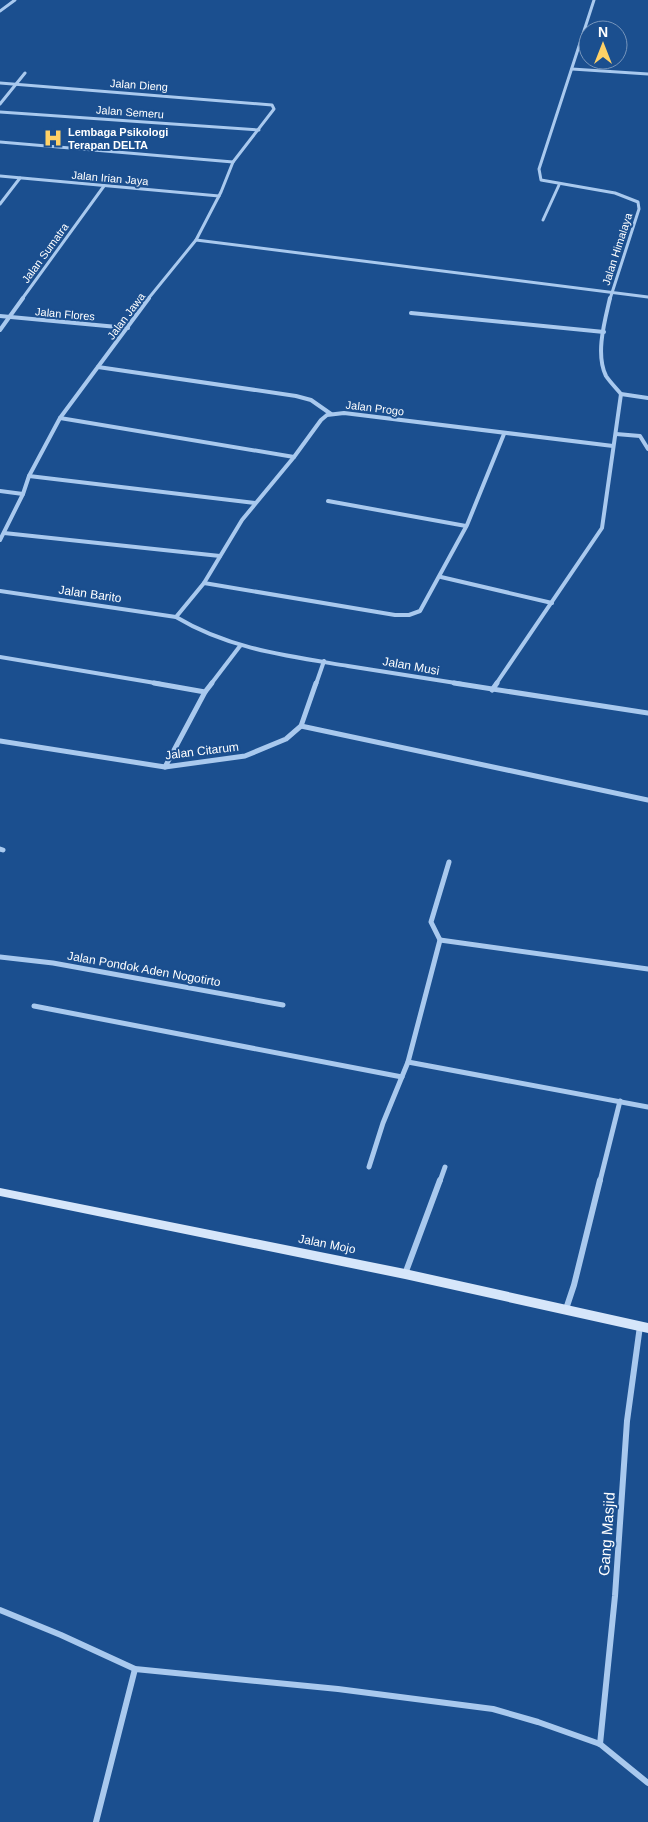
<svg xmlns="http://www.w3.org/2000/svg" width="648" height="1822" font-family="Helvetica,sans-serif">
  <rect width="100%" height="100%" fill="#1b4f8f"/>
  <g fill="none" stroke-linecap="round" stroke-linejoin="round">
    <!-- street-far3 -->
    <g stroke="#a9c9ee" stroke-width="3">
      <path d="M594 0 539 169 541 180 615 193 638 202 639 209 610 299"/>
      <path d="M0 11 15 0"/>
      <path d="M572 69 648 74"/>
      <path d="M0 83 272 105 274 109 233 162 221 192 196 240 148 299"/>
      <path d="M0 104 25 73"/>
      <path d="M0 112 259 130"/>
      <path d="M0 142 233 162"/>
      <path d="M0 176 219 196"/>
      <path d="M0 204 20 178"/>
      <path d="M543 220 559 185"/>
      <path d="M196 240 648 297"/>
      <path d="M22 299 104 186"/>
    </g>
    <!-- street-far2 -->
    <g stroke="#a9c9ee" stroke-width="4">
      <path d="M610 298C605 320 595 354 606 376 610 382 616 388 621 394L648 398"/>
      <path d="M411 313 604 332"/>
      <path d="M0 316 128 328"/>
      <path d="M0 330 23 298"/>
      <path d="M98 367 296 396 311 400 331 414"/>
      <path d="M60 418 294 457"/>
      <path d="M616 434 640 436 648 449"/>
      <path d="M29 476 255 503"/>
      <path d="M0 491 23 494"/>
      <path d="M328 501 466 526"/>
      <path d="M4 533 220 556"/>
      <path d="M0 540 23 494 29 476 60 418 149 298"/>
      <path d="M441 577 552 603"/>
      <path d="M204 583 395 615H409L420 611 467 525 504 434"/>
      <path d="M0 591 176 617C229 649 288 656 348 666 386 672 424 678 462 684"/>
      <path d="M176 617 204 583 242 520 294 457 321 420 327 415 344 413 613 446"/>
      <path d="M0 657 161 684"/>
      <path d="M211 684 240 646"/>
      <path d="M316 684 324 661"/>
      <path d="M496 684 602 528 621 394"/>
    </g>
    <!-- street-far1 -->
    <g stroke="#a9c9ee" stroke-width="5">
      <path d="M154 683 205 692 165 767"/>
      <path d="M454 683 648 713"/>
      <path d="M492 690 497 683"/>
      <path d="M205 692 212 683"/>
      <path d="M301 726 648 800"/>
      <path d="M0 741 165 767 245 756 286 739 301 726 316 683"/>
      <path d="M0 849 3 850"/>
      <path d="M440 940 648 969"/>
      <path d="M0 957 53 963 283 1005"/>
      <path d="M34 1006 402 1077"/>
      <path d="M408 1062 648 1107"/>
      <path d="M369 1167 383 1123 408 1062 440 940 431 922 449 862"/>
      <path d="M440 1181 445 1167"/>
      <path d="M600 1181 620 1101"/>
    </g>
    <!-- street -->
    <g stroke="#a9c9ee" stroke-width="6">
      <path d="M405 1274 440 1180"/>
      <path d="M566 1309 574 1285 600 1180"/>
      <path d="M0 1610 61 1635 135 1669 338 1689 493 1709 538 1722 600 1744 648 1783"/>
      <path d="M600 1744 615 1596 627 1421 640 1326"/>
      <path d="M96 1822 135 1669"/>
    </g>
    <!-- secondary -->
    <path fill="#d6e6fa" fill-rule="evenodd" d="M0 1188 405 1269 648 1323V1333L405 1279 0 1196Z"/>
  </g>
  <!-- icons -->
  <defs>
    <g id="hospital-bare" transform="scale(1.5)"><path d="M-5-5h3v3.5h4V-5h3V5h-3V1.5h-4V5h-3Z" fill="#ffd166" stroke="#1b4f8f" stroke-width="2.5" paint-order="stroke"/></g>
  </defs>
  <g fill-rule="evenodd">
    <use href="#hospital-bare" x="53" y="138"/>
  </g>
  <g text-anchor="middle" stroke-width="4" stroke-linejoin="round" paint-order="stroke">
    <!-- far-street labels -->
    <g font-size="11" fill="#fff" stroke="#1b4f8f">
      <text transform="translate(139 85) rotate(4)" y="4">Jalan Dieng</text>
      <text transform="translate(130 112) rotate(4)" y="4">Jalan Semeru</text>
      <text transform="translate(110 178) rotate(5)" y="4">Jalan Irian Jaya</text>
      <text transform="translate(617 249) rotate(-72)" y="4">Jalan Himalaya</text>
      <text transform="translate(45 253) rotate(-54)" y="4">Jalan Sumatra</text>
      <text transform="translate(65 314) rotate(5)" y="4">Jalan Flores</text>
      <text transform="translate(126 316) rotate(-53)" y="4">Jalan Jawa</text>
      <text transform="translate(375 408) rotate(7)" y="4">Jalan Progo</text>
    </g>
    <!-- far-poi labels -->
    <g font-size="11" font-weight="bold" fill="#fff" stroke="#1b4f8f" text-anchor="start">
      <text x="68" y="136">Lembaga Psikologi<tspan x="68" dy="13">Terapan DELTA</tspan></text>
    </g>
    <!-- street labels -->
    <g font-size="12" fill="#fff" stroke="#1b4f8f">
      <text transform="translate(90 594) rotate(8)" y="4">Jalan Barito</text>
      <text transform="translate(411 666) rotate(10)" y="4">Jalan Musi</text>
      <text transform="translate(202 751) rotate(-7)" y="4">Jalan Citarum</text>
      <text transform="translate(144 969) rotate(10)" y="4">Jalan Pondok Aden Nogotirto</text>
      <text transform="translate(327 1244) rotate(11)" y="4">Jalan Mojo</text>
    </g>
    <!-- near-street labels -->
    <g font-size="15" fill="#fff" stroke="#1b4f8f">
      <text transform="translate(607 1534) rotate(-86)" y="5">Gang Masjid</text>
    </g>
  </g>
  <!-- north arrow -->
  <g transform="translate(603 45)"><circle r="24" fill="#1b4f8f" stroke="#7695bc"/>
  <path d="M0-4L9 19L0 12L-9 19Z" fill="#ffd166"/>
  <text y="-8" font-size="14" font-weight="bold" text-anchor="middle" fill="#ffffff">N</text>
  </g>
</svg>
